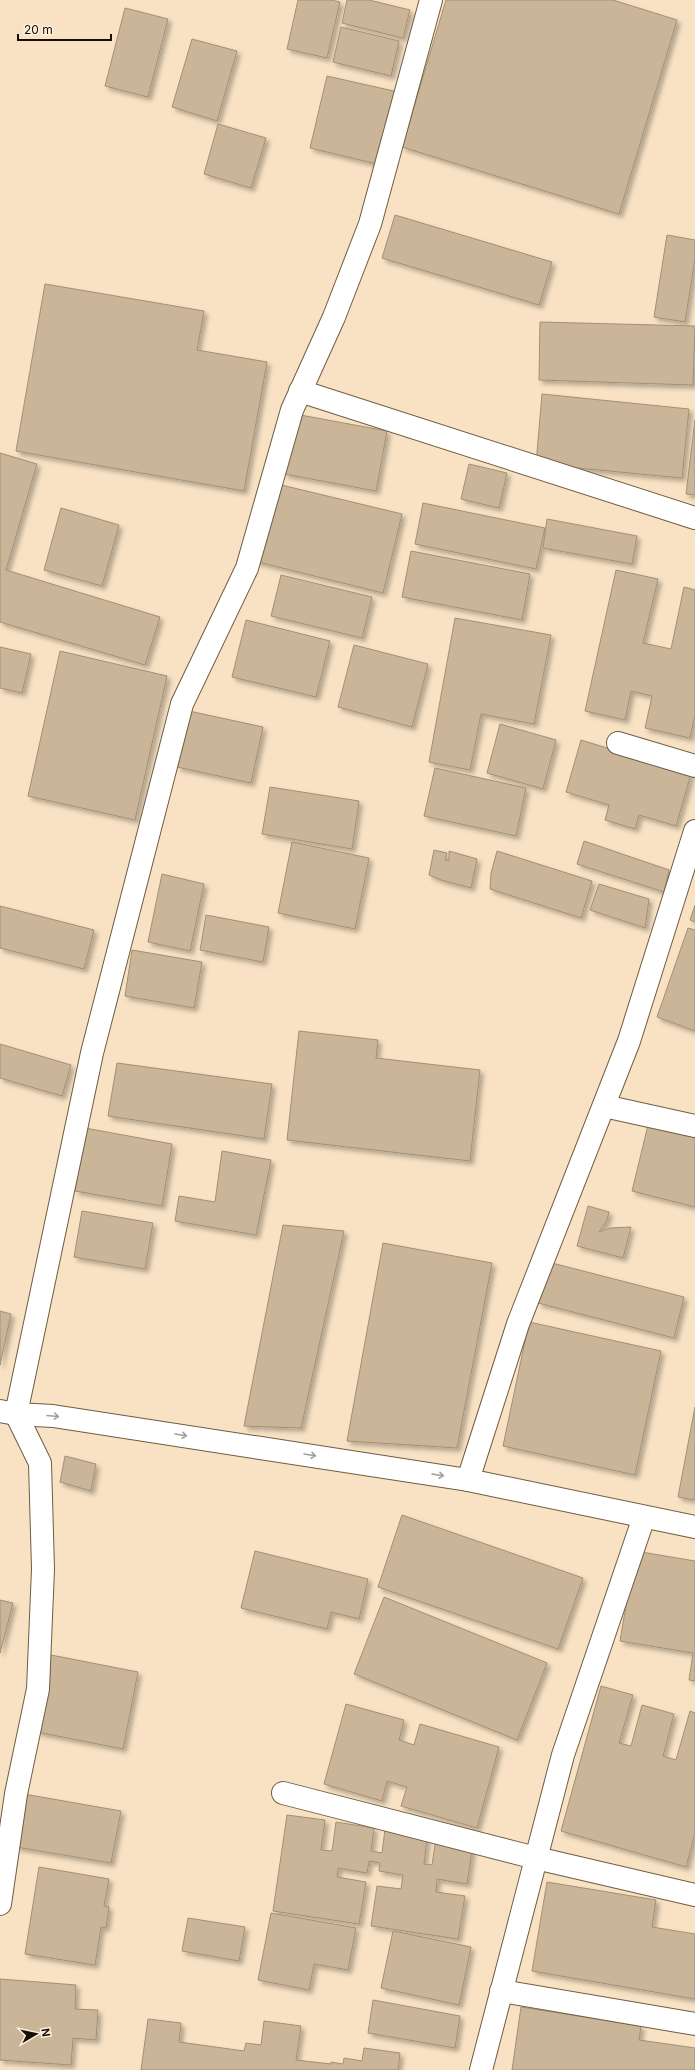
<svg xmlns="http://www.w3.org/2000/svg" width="695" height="2070" font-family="Inter,sans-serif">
  <defs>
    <filter id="shadow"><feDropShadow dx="3.5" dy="3.5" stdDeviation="2" flood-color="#0004"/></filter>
  </defs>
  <rect width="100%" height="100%" fill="#f8e2c3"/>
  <!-- building -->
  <g fill="#cbb598" stroke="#a38f72" filter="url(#shadow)">
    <path d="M298 0H331L340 2 327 58 287 49Z"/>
    <path d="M347 0H369L410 10 403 38 342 23Z"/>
    <path d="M446 0H613L677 20 619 214 402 147Z"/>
    <path d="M125 8 168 19 148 97 105 86Z"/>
    <path d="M341 27 399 41 391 76 333 62Z"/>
    <path d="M192 39 237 51 217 121 172 107Z"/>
    <path d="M327 76 398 92 381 165 310 148Z"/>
    <path d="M218 124 266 138 251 188 204 174Z"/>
    <path d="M395 215 552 262 539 305 382 258Z"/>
    <path d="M667 235 695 240V259L685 322 654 317Z"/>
    <path d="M45 284 204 311 197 350 267 362 244 491 16 451Z"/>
    <path d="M540 322 695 326 693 385 539 380Z"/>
    <path d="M542 394 689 409 682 478 536 464Z"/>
    <path d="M295 414 387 431 376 491 284 474Z"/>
    <path d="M695 420V495L686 494Z"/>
    <path d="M0 453 37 464 6 570 160 617 145 665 0 622Z"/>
    <path d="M469 464 507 473 499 508 461 499Z"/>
    <path d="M273 483 402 514 383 593 254 561Z"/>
    <path d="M423 503 545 528 536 569 415 544Z"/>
    <path d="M61 508 119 525 102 586 44 570Z"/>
    <path d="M547 519 637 536 632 564 543 548Z"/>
    <path d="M411 551 530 574 522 620 402 597Z"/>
    <path d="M616 570 658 579 643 643 671 649 684 587 695 590V715L690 738 645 728 652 696 631 691 625 720 585 711Z"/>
    <path d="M281 575 372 597 362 638 271 616Z"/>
    <path d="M455 618 551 635 534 724 481 714 470 770 429 762Z"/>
    <path d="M246 620 330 641 316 697 232 677Z"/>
    <path d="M354 645 428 664 412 727 338 707Z"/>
    <path d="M0 647 31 654 22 693 0 688Z"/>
    <path d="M60 651 167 676 135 820 28 796Z"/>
    <path d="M189 711 263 727 251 783 177 767Z"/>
    <path d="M500 724 556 740 543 789 487 773Z"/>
    <path d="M581 740 691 774 676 826 639 815 635 829 605 820 609 805 566 792Z"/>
    <path d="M435 768 526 788 516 836 424 816Z"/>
    <path d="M270 787 359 801 352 849 262 834Z"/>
    <path d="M584 841 669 870 664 892 577 864Z"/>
    <path d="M292 842 369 858 355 929 278 913Z"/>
    <path d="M434 850 447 853 445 860 449 861V851L477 859 471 888 441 880 429 875Z"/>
    <path d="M497 851 592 881 581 918 490 889 491 873Z"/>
    <path d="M162 874 204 884 190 951 148 942Z"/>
    <path d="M599 884 649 899 645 928 590 910Z"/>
    <path d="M695 905V922L690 920Z"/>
    <path d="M0 906 94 930 84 969 0 948Z"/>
    <path d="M206 915 269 927 263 962 200 950Z"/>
    <path d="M688 928 695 930V1031L657 1017Z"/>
    <path d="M132 950 202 962 194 1008 125 996Z"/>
    <path d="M299 1031 378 1040 376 1058 480 1070 470 1161 287 1140Z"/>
    <path d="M0 1044 71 1065 62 1096 0 1078Z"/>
    <path d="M117 1063 272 1084 264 1139 108 1116Z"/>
    <path d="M649 1121 695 1132V1207L632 1191Z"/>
    <path d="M85 1128 172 1144 162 1206 75 1191Z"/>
    <path d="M222 1151 271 1160 256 1235 175 1221 179 1196 215 1202Z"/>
    <path d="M588 1206 609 1212 607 1220 599 1232 610 1228 631 1227 623 1258 577 1246Z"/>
    <path d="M82 1211 153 1223 145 1269 74 1257Z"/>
    <path d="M283 1225 344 1231 301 1428 244 1426Z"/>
    <path d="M383 1243 492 1263 457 1448 347 1441Z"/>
    <path d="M548 1262 684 1297 674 1338 538 1303Z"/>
    <path d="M0 1311 11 1314 0 1365Z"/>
    <path d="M529 1322 661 1351 635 1475 503 1446Z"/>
    <path d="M695 1407V1500L678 1497Z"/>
    <path d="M65 1456 96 1464 91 1491 60 1482Z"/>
    <path d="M402 1515 583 1578 558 1649 378 1587Z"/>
    <path d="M255 1551 368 1579 359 1619 331 1612 327 1629 241 1608Z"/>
    <path d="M635 1551 695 1561V1681L689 1680 693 1653 620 1641Z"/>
    <path d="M384 1597 547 1663 517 1740 354 1674Z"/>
    <path d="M0 1600 13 1603 0 1653Z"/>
    <path d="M51 1655 138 1672 123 1749 37 1732Z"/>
    <path d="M601 1686 633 1695 619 1743 631 1746 642 1705 674 1714 663 1756 676 1760 690 1711 695 1713V1833L686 1867 561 1831Z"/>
    <path d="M346 1704 404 1720 399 1740 414 1745 420 1724 499 1747 477 1828 401 1806 407 1787 387 1781 382 1801 324 1784Z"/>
    <path d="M24 1794 121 1811 111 1863 16 1847Z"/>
    <path d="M287 1815 325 1820 321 1850 332 1851 336 1822 374 1828 371 1851 382 1853 385 1829 427 1836 424 1864 432 1865 436 1837 473 1843 467 1884 437 1879 436 1892 465 1896 458 1939 371 1926 377 1886 401 1889 403 1875 379 1871 380 1863 369 1861 367 1873 338 1868 337 1877 366 1882 359 1924 273 1911Z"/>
    <path d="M39 1867 109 1879 104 1906 109 1907 106 1928 101 1927 95 1965 25 1954Z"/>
    <path d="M547 1882 656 1900 652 1927 695 1934V1999L532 1971Z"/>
    <path d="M271 1913 356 1928 348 1970 314 1964 309 1990 258 1980Z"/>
    <path d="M188 1918 245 1927 239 1961 182 1951Z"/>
    <path d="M393 1931 471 1947 459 2005 381 1988Z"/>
    <path d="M0 1979 76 1985 75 2009 98 2010 96 2040 73 2038 71 2065 0 2060Z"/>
    <path d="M373 2000 460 2016 455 2048 368 2033Z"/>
    <path d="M521 2007 641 2026 639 2040 695 2048V2070H512Z"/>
    <path d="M148 2019 181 2023 179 2042 244 2051 246 2043 261 2045 264 2021 301 2026 296 2060 331 2064V2062L343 2064 344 2058 362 2061 364 2048 400 2053 398 2070H141Z"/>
  </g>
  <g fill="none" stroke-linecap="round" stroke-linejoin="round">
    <!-- street casing -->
    <g stroke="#6f5c41" stroke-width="24">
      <g id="street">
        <path d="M300 391 695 518"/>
        <path d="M618 743 695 766"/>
        <path d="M604 1106 695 1126"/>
        <path d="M468 1480 518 1324 629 1041 695 831"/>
        <path d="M283 1793 536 1858 695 1895"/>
        <path d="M0 1904 16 1794 38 1689 43 1569 40 1463 16 1414 92 1053 182 704 247 568 292 410 334 317 370 224 431 0"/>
        <path d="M501 1991 695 2024"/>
        <path d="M481 2070 563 1755 644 1517"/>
      </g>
    </g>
    <!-- secondary casing -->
    <g stroke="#6f5c41" stroke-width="24">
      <path id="secondary" d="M0 1411 16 1414 53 1416 468 1480 695 1527"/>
    </g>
    <!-- street -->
    <use href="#street" stroke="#fff" stroke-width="22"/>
    <!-- secondary -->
    <use href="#secondary" stroke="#fff" stroke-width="22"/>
  </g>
  <!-- one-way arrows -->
  <defs><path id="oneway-shaft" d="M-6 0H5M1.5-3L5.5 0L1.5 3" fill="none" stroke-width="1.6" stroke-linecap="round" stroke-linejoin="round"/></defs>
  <g stroke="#a29f9b">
    <use href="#oneway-shaft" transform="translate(53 1416) rotate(5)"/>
    <use href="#oneway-shaft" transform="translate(181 1435) rotate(9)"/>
    <use href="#oneway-shaft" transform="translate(310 1455) rotate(9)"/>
    <use href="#oneway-shaft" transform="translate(438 1475) rotate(9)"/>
  </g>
  <!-- north arrow -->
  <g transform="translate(36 2034) rotate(81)" stroke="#fef0de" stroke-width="3" paint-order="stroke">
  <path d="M0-3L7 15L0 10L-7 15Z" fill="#160e05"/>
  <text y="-6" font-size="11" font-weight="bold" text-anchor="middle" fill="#160e05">N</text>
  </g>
  <!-- scale -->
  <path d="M18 34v6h93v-6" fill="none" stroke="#160e05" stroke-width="2"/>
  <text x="24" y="34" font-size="12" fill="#160e05" stroke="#fef0de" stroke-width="3" paint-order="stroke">20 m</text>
</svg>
